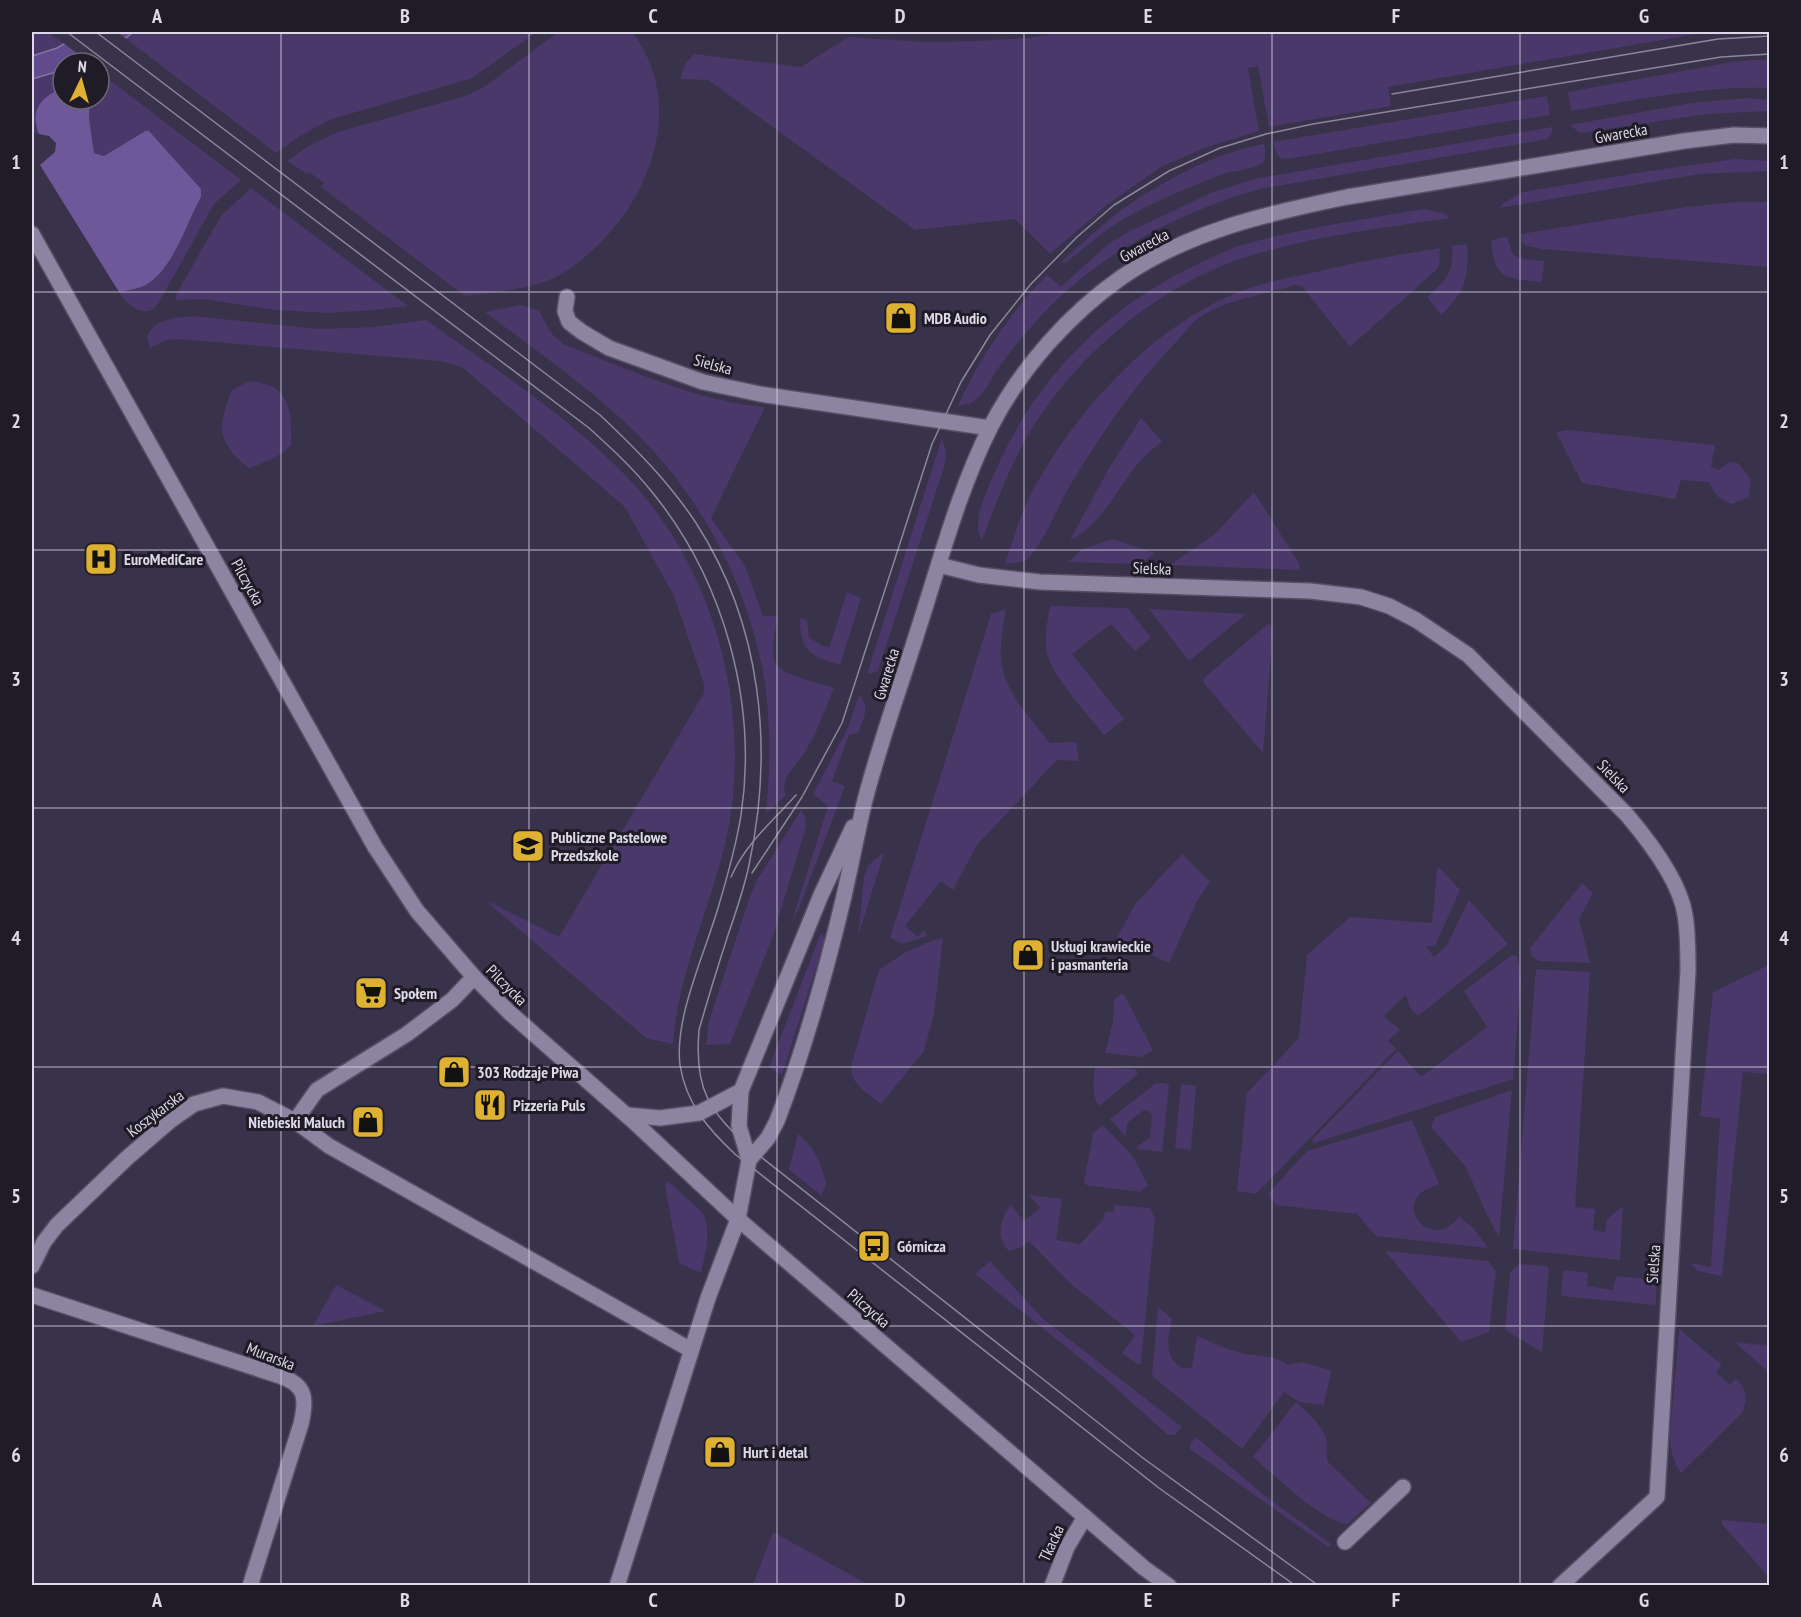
<svg xmlns="http://www.w3.org/2000/svg" width="1801" height="1617" font-family="'PT Sans Narrow',sans-serif">
  <rect width="100%" height="100%" fill="#39324b"/>
  <!-- green -->
  <g fill="#493869">
    <path d="M32 32H48L64 44 57 48 32 56Z"/>
    <path d="M133 32H537L472 78 329 120 300 136 276 153 125 38Z"/>
    <path d="M558 32H632C684 99 655 190 598 245 585 257 571 270 554 278 526 290 495 292 465 296L321 187 324 183 309 172 307 174 287 161 310 145 338 132 465 96 484 87Z"/>
    <path d="M1067 32H1708L1388 87 1391 106 1269 127 1258 66 1248 68 1259 131 1207 147 1161 167 1108 204 1050 254 1015 219 915 230 708 80 680 79C683 68 686 60 695 54L801 67 848 37 925 42 978 41 1026 38Z"/>
    <path d="M1753 60H1769V88C1702 86 1637 100 1571 111L1568 92 1732 62Z"/>
    <path d="M63 70V88L61 89 35 125 39 134 32 132V79Z"/>
    <path d="M99 72 241 180 214 204 158 304C145 321 127 305 119 292 127 290 139 289 146 285 174 268 186 224 201 197V189L149 131H144L104 156 94 153 89 118 90 99H99Z"/>
    <path d="M1547 96 1550 115 1490 124 1287 159 1280 158 1276 152 1273 142Z"/>
    <path d="M1748 98 1769 100V111L1706 114 1581 133 1569 125 1692 103Z"/>
    <path d="M1552 127 1553 130 1548 139 1260 189C1177 212 1087 260 1031 327 1020 340 1009 353 999 367 992 376 987 389 979 397 973 403 966 405 958 406 975 365 1015 306 1047 275L1061 287 1108 244 1128 232 1211 193 1254 179Z"/>
    <path d="M1264 144C1265 150 1267 157 1263 162 1259 168 1228 172 1220 175 1187 188 1140 207 1111 227 1095 238 1080 252 1064 264L1062 261C1078 247 1094 232 1111 218 1152 186 1212 153 1264 144Z"/>
    <path d="M1735 159 1769 161V171L1699 174 1499 208 1505 202 1523 192 1643 172Z"/>
    <path d="M251 188 408 306 375 310 327 313 276 310 203 299 176 300V295L221 216Z"/>
    <path d="M1737 202H1769V267L1542 249 1527 246 1521 242V234L1686 207Z"/>
    <path d="M1423 209 1443 213 1450 218C1383 228 1314 236 1249 256 1153 286 1061 367 1017 456 1003 483 993 512 982 540 969 522 991 482 999 463 1040 373 1112 303 1202 262 1214 257 1227 250 1239 246 1299 228 1362 220 1423 209Z"/>
    <path d="M1507 237 1513 255 1524 259 1544 261 1542 282C1505 278 1495 281 1491 240Z"/>
    <path d="M1467 244C1469 278 1466 291 1441 315L1427 297C1446 280 1454 273 1452 246Z"/>
    <path d="M1440 248 1439 266 1434 272 1350 347 1302 286 1295 285C1266 294 1225 300 1200 317 1192 322 1185 333 1178 340 1137 381 1104 430 1074 479 1057 506 1048 537 1026 561L1005 564C1013 542 1019 517 1030 496 1073 414 1150 328 1236 293 1260 283 1286 278 1311 273 1353 263 1396 255 1440 248Z"/>
    <path d="M521 305 539 311 551 333 563 344C626 368 698 402 765 407L711 518 745 566 763 616H777C776 627 770 656 776 664 784 676 820 683 834 688L815 734 804 754 786 777 784 789 786 795 767 813 766 811C771 762 771 710 761 662 743 577 699 495 637 434 591 388 536 351 485 312Z"/>
    <path d="M193 316 319 329 375 327 426 320C496 370 569 416 629 479 713 568 749 701 730 820 717 896 678 967 673 1044L646 1038 495 909 488 901 559 937 704 693V684L674 596 625 507 462 367 440 361 179 339 166 340 150 348 147 337C154 318 176 318 193 316Z"/>
    <path d="M249 381C255 382 262 383 268 385 292 392 292 425 291 445 280 457 264 463 249 468 216 441 218 430 231 391Z"/>
    <path d="M1141 418 1162 441C1155 447 1148 453 1141 460 1120 483 1100 528 1070 540L1108 470Z"/>
    <path d="M1568 430 1715 445 1711 467 1719 470 1729 462 1738 463 1751 479 1749 497 1732 504C1719 500 1714 494 1709 482L1681 480 1675 499 1582 483 1556 432Z"/>
    <path d="M942 438 946 453 944 467 878 671 867 674Z"/>
    <path d="M1254 492 1299 563 1300 570 1170 565 1215 534Z"/>
    <path d="M1112 539 1155 553 1141 564 1068 562 1081 550Z"/>
    <path d="M847 592 861 598 840 665C811 656 800 652 800 618L807 619 809 637 822 646 829 648Z"/>
    <path d="M1050 606 1128 608 1151 638 1135 651 1111 624 1072 654 1124 719 1104 735C1089 716 1052 676 1047 654 1044 638 1047 622 1050 606Z"/>
    <path d="M1006 609C1004 625 999 644 1001 660 1004 691 1031 719 1050 743L1076 742 1079 761 1057 760 977 845 953 890 941 881 905 926 918 937 924 930 927 936 903 944 890 938 991 614Z"/>
    <path d="M1149 609 1246 614 1189 661Z"/>
    <path d="M1269 623 1273 629 1263 753 1203 682 1204 678Z"/>
    <path d="M859 695C871 707 863 719 858 733L849 735 832 781 845 786 799 908 791 924 828 806 813 794 847 730Z"/>
    <path d="M801 810 805 817 806 827 773 936 730 1044 706 1045 709 1021 749 899 757 880Z"/>
    <path d="M884 853 858 937 864 877C867 864 873 860 884 853Z"/>
    <path d="M1182 854 1210 882 1197 901 1169 963 1116 939 1136 903Z"/>
    <path d="M1439 867 1460 890 1435 946H1426L1434 957 1447 945 1469 900 1508 944 1418 1016 1410 1008 1406 995 1384 1016 1400 1030 1388 1040 1396 1049 1256 1194 1237 1191 1247 1093 1299 1038 1307 955 1350 917 1432 923 1437 870Z"/>
    <path d="M1582 883 1593 893 1579 919 1590 963 1539 961 1532 956 1530 948Z"/>
    <path d="M821 933 825 939 782 1075 769 1067Z"/>
    <path d="M943 938 934 1014 924 1051 881 1104C868 1093 850 1084 851 1066L879 970 904 953 936 939Z"/>
    <path d="M1512 955 1517 956 1521 978 1513 1079 1314 1143 1312 1140 1398 1051 1421 1077 1487 1027 1464 991Z"/>
    <path d="M1769 965V1074L1743 1072 1722 1276 1698 1271 1690 1263 1711 1267 1720 1119 1700 1116 1713 992Z"/>
    <path d="M1536 969 1590 972 1575 1207 1595 1209 1593 1230 1605 1232 1607 1219 1623 1206 1620 1260 1513 1249Z"/>
    <path d="M1123 993 1153 1050 1141 1057 1105 1053 1113 1022 1114 1000Z"/>
    <path d="M1095 1067 1133 1069 1137 1071V1075L1099 1106C1091 1094 1094 1080 1095 1067Z"/>
    <path d="M1156 1083H1166L1169 1086 1162 1152 1137 1149V1147L1150 1137 1152 1115 1149 1111 1144 1110 1127 1123 1126 1137 1110 1119Z"/>
    <path d="M1181 1084 1196 1086 1191 1150 1175 1148Z"/>
    <path d="M1512 1090 1499 1237 1485 1211 1466 1167 1431 1127 1435 1117Z"/>
    <path d="M1412 1120 1439 1184C1432 1187 1423 1190 1418 1196 1401 1216 1437 1249 1459 1216L1474 1229 1488 1248 1376 1236 1357 1214 1276 1205 1268 1194 1307 1151Z"/>
    <path d="M1103 1125 1132 1155 1148 1185 1140 1192 1086 1185 1084 1182 1093 1133Z"/>
    <path d="M798 1134C815 1147 823 1165 826 1186L821 1195 789 1170Z"/>
    <path d="M668 1181 703 1213C712 1231 705 1255 701 1273L679 1263 665 1185Z"/>
    <path d="M1029 1195 1062 1199 1056 1240 1080 1244 1103 1220 1105 1212H1114V1205L1150 1208 1155 1219 1141 1363 1138 1365 1122 1353 1135 1335 1071 1284 1029 1241 1020 1248 1009 1251C995 1238 1000 1219 1011 1205L1024 1221 1040 1208Z"/>
    <path d="M1385 1251 1488 1261 1496 1271 1489 1332 1461 1342Z"/>
    <path d="M990 1261 1042 1318 1182 1427 1174 1435H1168L1101 1375 975 1274Z"/>
    <path d="M1519 1264 1547 1266 1549 1269 1542 1352 1505 1330 1510 1272Z"/>
    <path d="M1566 1270 1588 1273 1587 1286 1613 1290 1616 1276 1656 1280V1305L1561 1296 1563 1272Z"/>
    <path d="M336 1285 386 1311 313 1326Z"/>
    <path d="M1158 1307 1172 1319C1168 1338 1163 1357 1182 1368H1192L1197 1336C1210 1341 1223 1348 1237 1352 1255 1357 1274 1354 1288 1365L1303 1362 1331 1371 1324 1405 1299 1402 1284 1392 1242 1449 1152 1376Z"/>
    <path d="M1679 1329 1722 1365 1716 1372 1730 1385 1736 1379C1747 1389 1748 1400 1742 1413L1681 1473C1673 1461 1671 1451 1670 1436Z"/>
    <path d="M1735 1342 1769 1346V1370L1765 1369Z"/>
    <path d="M1296 1402C1307 1413 1326 1427 1327 1444 1327 1451 1326 1455 1328 1462L1371 1503 1347 1524C1326 1524 1271 1473 1253 1457Z"/>
    <path d="M1196 1437 1264 1495 1331 1544 1328 1547 1190 1449V1445Z"/>
    <path d="M1722 1520 1769 1524V1577L1722 1524Z"/>
    <path d="M773 1532 869 1585H753Z"/>
  </g>
  <!-- forest -->
  <path fill="#6e589a" d="M63 88V99H90L89 118 94 153 104 156 145 131H149L201 189V197C186 224 174 268 146 285 139 289 127 290 119 292L40 165 55 152 56 143 49 136 39 134C29 110 42 96 63 88Z"/>
  <!-- water -->
  <path fill="#614b8c" stroke="#8676a8" stroke-width="1.5" d="M85 32H133C109 53 96 63 63 63V70L32 79V56L57 48Z"/>
  <!-- pier -->
  <path fill="#39324b" d="M79 32H117L128 40 112 54 90 63 62 42Z"/>
  <g fill="none" stroke-linecap="round" stroke-linejoin="round">
    <!-- street casing -->
    <g stroke="#564f64" stroke-width="18">
      <g id="street">
        <path d="M567 297 565 311 569 322 582 332 609 348 703 382 760 394 990 428"/>
        <path d="M939 565 979 575 1040 582 1310 591 1361 597 1389 606 1416 620 1468 655 1627 815C1649 841 1680 881 1685 915 1688 933 1688 952 1688 971L1657 1497 1560 1586"/>
        <path d="M627 1115 660 1118 699 1113 741 1091"/>
        <path d="M295 1121 317 1090 407 1034 452 1000 474 977"/>
        <path d="M749 1160 768 1138 777 1121C805 1048 826 972 844 896 851 865 857 834 864 804 879 745 900 688 918 630 940 562 959 489 991 426 1021 368 1069 314 1122 277 1189 231 1269 213 1347 197L1684 141 1734 135 1770 136"/>
        <path d="M738 1219 749 1160 739 1126 741 1091 821 895 853 827"/>
        <path d="M32 1266 44 1242 57 1225 127 1158 171 1120 194 1104 223 1096 258 1102 295 1121 329 1146 691 1350"/>
        <path d="M32 1295 280 1376C306 1385 307 1398 301 1424L250 1586"/>
        <path d="M1345 1542 1403 1487"/>
        <path d="M1052 1586 1067 1547 1085 1517"/>
      </g>
    </g>
    <!-- secondary casing -->
    <g stroke="#564f64" stroke-width="18">
      <g id="secondary">
        <path d="M32 234 375 847 417 911 474 977 510 1013 632 1120 738 1219 1085 1517 1144 1568 1169 1586"/>
        <path d="M617 1586 708 1298 738 1219"/>
      </g>
    </g>
    <!-- street -->
    <use href="#street" stroke="#8c84a1" stroke-width="15"/>
    <!-- secondary -->
    <use href="#secondary" stroke="#8c84a1" stroke-width="15"/>
    <!-- tram -->
    <g stroke="#8d879b" stroke-width="1.5">
      <path d="M67 32 589 428C611 448 633 468 652 492 724 580 758 703 741 815 736 846 727 878 718 908 705 953 674 1018 680 1065 686 1104 709 1130 736 1155L1159 1488 1296 1586"/>
      <path d="M96 32 600 415C635 448 669 482 696 523 762 625 774 749 749 865 744 889 736 912 728 935 718 966 708 998 699 1030 694 1090 709 1111 751 1149L1143 1458 1319 1586"/>
      <path d="M1392 94 1718 39 1770 36"/>
      <path d="M752 873 802 797 842 723 932 444 961 382 990 335 1031 284 1077 237 1114 205 1169 171 1220 148 1266 134 1313 124 1721 57 1770 54"/>
      <path d="M731 877C745 844 773 821 796 795"/>
    </g>
  </g>
  <!-- grid -->
  <path fill="none" stroke="#ddd9e9" stroke-width="1.5" stroke-opacity="0.55" d="M281 32V1586M529 32V1586M777 32V1586M1024 32V1586M1272 32V1586M1520 32V1586M32 292H1770M32 550H1770M32 808H1770M32 1067H1770M32 1326H1770"/>
  <!-- icons -->
  <defs>
    <g id="shop-square" transform="scale(1.725)"><rect x="-9" y="-9" width="18" height="18" rx="4" fill="#deb133" stroke="#1f1c27"/><path d="M-5-2.5h2.3a2.7 3.5 0 0 1 5.4 0H5L5.5 6h-11ZM-1.5-2.5h3a1.5 2.3 0 0 0-3 0Z" fill="#111"/></g>
    <g id="hospital-square" transform="scale(1.725)"><rect x="-9" y="-9" width="18" height="18" rx="4" fill="#deb133" stroke="#1f1c27"/><path d="M-5-5h3v3.5h4V-5h3V5h-3V1.5h-4V5h-3Z" fill="#111"/></g>
    <g id="school-square" transform="scale(1.725)"><rect x="-9" y="-9" width="18" height="18" rx="4" fill="#deb133" stroke="#1f1c27"/><path d="M0-5L7-2L0 1L-7-2ZM-4 1L0 2.5L4 1V4Q0 6-4 4Z" fill="#111"/></g>
    <g id="supermarket-square" transform="scale(1.725)"><rect x="-9" y="-9" width="18" height="18" rx="4" fill="#deb133" stroke="#1f1c27"/><path d="M-6-5.5h2.5l.6 2H6L4.5 2H-2.5L-4.4-4H-6ZM-1.5 3.2a1.3 1.3 0 1 0 .1 0ZM3 3.2a1.3 1.3 0 1 0 .1 0Z" fill="#111"/></g>
    <g id="restaurant-square" transform="scale(1.725)"><rect x="-9" y="-9" width="18" height="18" rx="4" fill="#deb133" stroke="#1f1c27"/><path d="M-5-6h1v4h1v-4h1v4h1v-4h1v5L-1.5 .5V6h-2V.5L-5-1ZM5-6V6H3V1.5H1.5Q1.5-4 5-6Z" fill="#111"/></g>
    <g id="bus-square" transform="scale(1.725)"><rect x="-9" y="-9" width="18" height="18" rx="4" fill="#deb133" stroke="#1f1c27"/><path d="M-5-6H5V4H4V6H2V4H-2V6H-4V4H-5ZM-3.5-4V0h7V-4ZM-3.5 1.2v1.5H-2V1.2ZM2 1.2v1.5H3.5V1.2Z" fill="#111"/></g>
  </defs>
  <g fill-rule="evenodd">
    <use href="#shop-square" x="901" y="318"/>
    <use href="#hospital-square" x="101" y="559"/>
    <use href="#school-square" x="528" y="846"/>
    <use href="#shop-square" x="1028" y="955"/>
    <use href="#supermarket-square" x="371" y="993"/>
    <use href="#shop-square" x="454" y="1072"/>
    <use href="#restaurant-square" x="490" y="1105"/>
    <use href="#shop-square" x="368" y="1122"/>
    <use href="#bus-square" x="874" y="1246"/>
    <use href="#shop-square" x="720" y="1452"/>
  </g>
  <g text-anchor="middle" stroke-width="6" stroke-linejoin="round" paint-order="stroke">
    <!-- street labels -->
    <g font-size="16" fill="#ddd9e9" stroke="#1f1c27">
      <text transform="translate(1621 133) rotate(-10)" y="6">Gwarecka</text>
      <text transform="translate(1144 245) rotate(-28)" y="6">Gwarecka</text>
      <text transform="translate(713 364) rotate(15)" y="6">Sielska</text>
      <text transform="translate(1152 568) rotate(2)" y="6">Sielska</text>
      <text transform="translate(248 582) rotate(61)" y="6">Pilczycka</text>
      <text transform="translate(886 674) rotate(-73)" y="6">Gwarecka</text>
      <text transform="translate(1614 776) rotate(46)" y="6">Sielska</text>
      <text transform="translate(507 985) rotate(45)" y="6">Pilczycka</text>
      <text transform="translate(155 1113) rotate(-37)" y="6">Koszykarska</text>
      <text transform="translate(1653 1264) rotate(-86)" y="6">Sielska</text>
      <text transform="translate(869 1308) rotate(41)" y="6">Pilczycka</text>
      <text transform="translate(271 1356) rotate(21)" y="6">Murarska</text>
      <text transform="translate(1051 1543) rotate(-65)" y="6">Tkacka</text>
    </g>
    <!-- poi labels -->
    <g font-size="16" font-weight="bold" fill="#ddd9e9" stroke="#1f1c27" text-anchor="start">
      <text x="924" y="324">MDB Audio</text>
      <text x="124" y="565">EuroMediCare</text>
      <text x="551" y="843">Publiczne Pastelowe<tspan x="551" dy="18">Przedszkole</tspan></text>
      <text x="1051" y="952">Usługi krawieckie<tspan x="1051" dy="18">i pasmanteria</tspan></text>
      <text x="394" y="999">Społem</text>
      <text x="477" y="1078">303 Rodzaje Piwa</text>
      <text x="513" y="1111">Pizzeria Puls</text>
      <text x="345" y="1128" text-anchor="end">Niebieski Maluch</text>
      <text x="897" y="1252">Górnicza</text>
      <text x="743" y="1458">Hurt i detal</text>
    </g>
  </g>
  <!-- border -->
  <rect width="1801" height="1617" fill="none" stroke="#1f1c27" stroke-width="66"/>
  <!-- north arrow -->
  <g transform="translate(81 81) rotate(5)"><circle r="28" fill="#1f1c27" stroke="#6b6875" stroke-width="1.5"/>
  <path d="M0-4.5L10 22L0 15L-10 22Z" fill="#deb133"/>
  <text y="-9" font-size="16" font-weight="bold" text-anchor="middle" fill="#ddd9e9">N</text>
  </g>
  <rect x="33" y="33" width="1735" height="1551" fill="none" stroke="#ddd9e9" stroke-width="2"/>
  <g font-size="20" text-anchor="middle" font-weight="bold" fill="#ddd9e9">
    <text x="157" y="23">A</text>
    <text x="405" y="23">B</text>
    <text x="653" y="23">C</text>
    <text x="900" y="23">D</text>
    <text x="1148" y="23">E</text>
    <text x="1396" y="23">F</text>
    <text x="1644" y="23">G</text>
    <text x="16" y="169">1</text>
    <text x="1784" y="169">1</text>
    <text x="16" y="428">2</text>
    <text x="1784" y="428">2</text>
    <text x="16" y="686">3</text>
    <text x="1784" y="686">3</text>
    <text x="16" y="945">4</text>
    <text x="1784" y="945">4</text>
    <text x="16" y="1203">5</text>
    <text x="1784" y="1203">5</text>
    <text x="16" y="1462">6</text>
    <text x="1784" y="1462">6</text>
    <text x="157" y="1607">A</text>
    <text x="405" y="1607">B</text>
    <text x="653" y="1607">C</text>
    <text x="900" y="1607">D</text>
    <text x="1148" y="1607">E</text>
    <text x="1396" y="1607">F</text>
    <text x="1644" y="1607">G</text>
  </g>
</svg>
